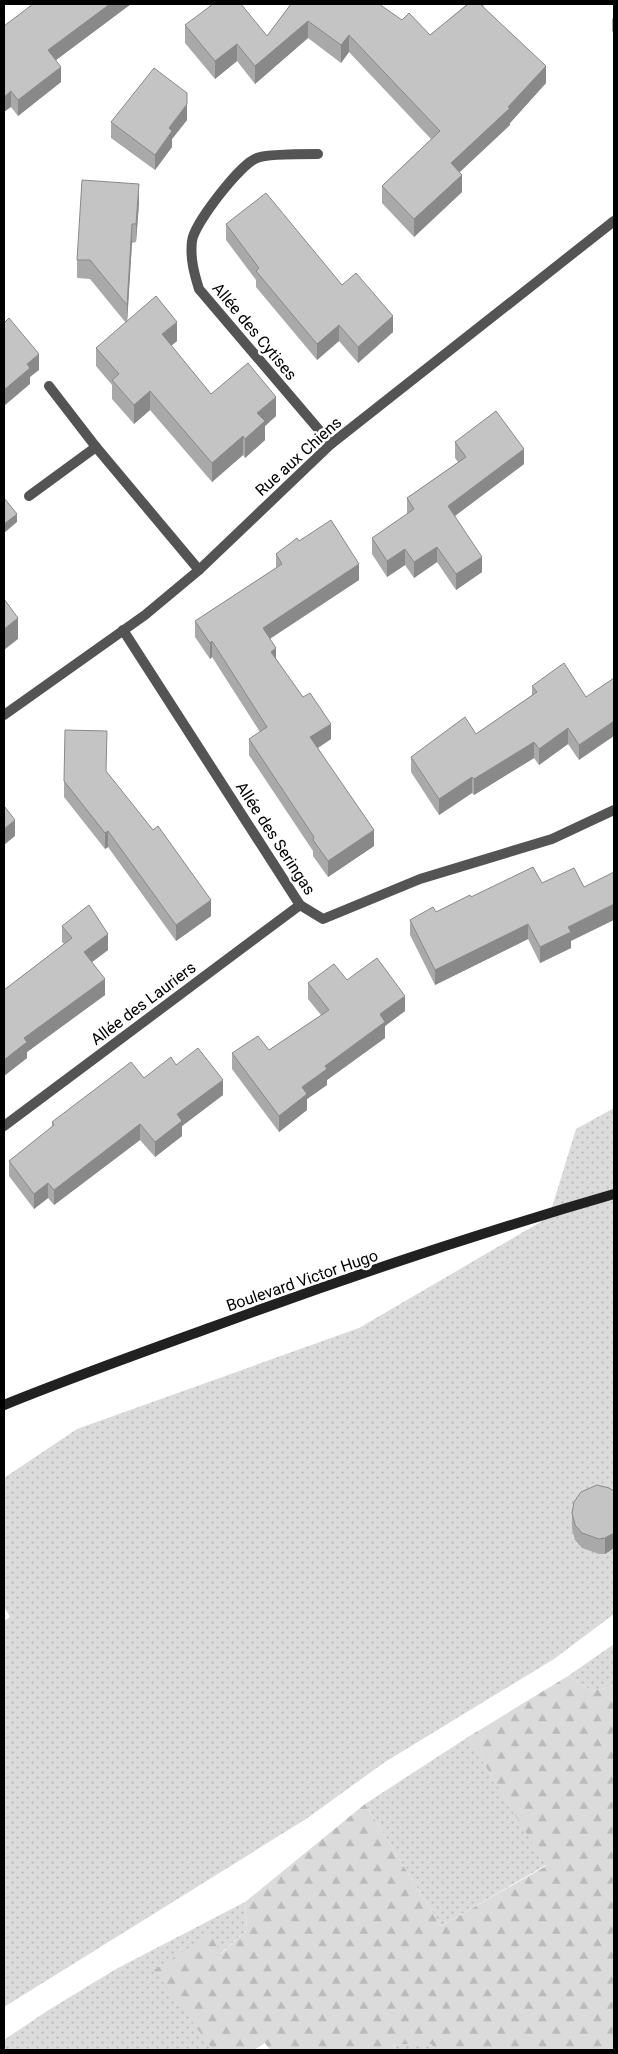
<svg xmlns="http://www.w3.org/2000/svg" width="618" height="2054" font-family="Roboto,sans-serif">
  <defs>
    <pattern id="grass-dots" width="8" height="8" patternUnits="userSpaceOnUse" patternTransform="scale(1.25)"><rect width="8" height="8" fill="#dbdbdb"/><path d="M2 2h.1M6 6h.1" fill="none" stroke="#bababa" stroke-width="1.8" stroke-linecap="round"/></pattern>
    <pattern id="forest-firs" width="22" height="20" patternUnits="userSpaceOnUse" patternTransform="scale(1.25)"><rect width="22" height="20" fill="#dbdbdb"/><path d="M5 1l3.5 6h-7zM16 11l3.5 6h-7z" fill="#bababa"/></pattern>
  </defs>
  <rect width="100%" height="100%" fill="#fff"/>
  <!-- grass -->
  <g fill="url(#grass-dots)">
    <path d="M614 1108V1614L554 1659 385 1762 306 1819 4 2007V1621L10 1617 4 1607V1478L77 1429 359 1328 549 1217 576 1129Z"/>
    <path d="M614 1644V1686L592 1691 568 1676Z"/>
    <path d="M468 1737 546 1865 441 1926 365 1804Z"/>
    <path d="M245 1902 247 1930 220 1954 211 1935 214 2050H4V2040L47 2011 116 1969Z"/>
    <path d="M395 2044H431L436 2050H388Z"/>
  </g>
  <!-- forest -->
  <path fill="url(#forest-firs)" d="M568 1676 592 1691 614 1686V2050H436L431 2044H395L388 2050H270L265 2043 254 2050H213L154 1970 211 1934 221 1954 247 1930 245 1902 365 1804 441 1926 546 1866 468 1737Z"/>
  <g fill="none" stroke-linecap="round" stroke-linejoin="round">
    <!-- lane -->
    <g stroke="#545454" stroke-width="10">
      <path d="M49 386 96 447 199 570"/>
      <path d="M29 496 96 447"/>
    </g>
    <!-- street -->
    <g stroke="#545454" stroke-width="10">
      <path d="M318 154C306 154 265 154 257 158 240 164 194 224 192 241 190 258 194 273 199 289L331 444"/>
      <path d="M123 630 300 905 323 919 420 879 552 839 614 810"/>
      <path d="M4 715 145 615 199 570 331 444 614 221"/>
      <path d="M4 1126 300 905"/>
    </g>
    <!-- secondary -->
    <path stroke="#212121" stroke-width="10" d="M4 1405C73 1377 143 1352 212 1327 345 1278 479 1233 614 1194"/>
  </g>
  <!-- wall -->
  <g fill="#a9a9a9">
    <path d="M131 4 56 60 61 82 18 116 11 107 4 26Z"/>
    <path d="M291 4 402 20 430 35 466 5 464 4H485L483 6 546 83 510 123V125L460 172 462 192 414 237 382 203V186L431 139 349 52 341 63 308 38 255 84 237 61 215 79 185 43V25L267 36Z"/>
    <path d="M614 17V33L612 31V19Z"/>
    <path d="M187 120 172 139V147L155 170 111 138V122Z"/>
    <path d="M139 203 136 242 132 243 127 321 177 341 171 346 211 394 276 416 265 426V440L245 458 243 455 212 482 150 410 134 424 112 399V385L96 366V348L126 323 90 279 77 278V260Z"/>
    <path d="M226 224 342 285 393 332 358 363 339 341 317 360 256 287V280L226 240Z"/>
    <path d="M455 442 524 464 455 516 482 572 456 590 437 562 414 578 405 565 387 577 372 554V538L407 514V498L458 462 455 458Z"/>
    <path d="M299 541 359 580 270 639 276 659 331 739 318 748 374 846 328 877 313 856V851L249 755V739L260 732 212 657 210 659 195 637V621L276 568V554Z"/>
    <path d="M532 686 586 697 579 760 568 744 539 765 534 758 474 795 472 793 439 815 411 772V757L476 734 532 695Z"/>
    <path d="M106 771 211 916 176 941 108 847 105 849 64 797V781Z"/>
    <path d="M471 897 571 941V948L540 963 528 939 435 985 410 935V920L436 912Z"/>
    <path d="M62 926 108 950 92 962 105 995 27 1052V1058L4 1076V990L64 944 62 942Z"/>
    <path d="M347 980 405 1011 385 1026V1038L327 1080V1085L307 1099V1110L279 1132 232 1069V1053L269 1050 321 1015 308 999V983Z"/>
    <path d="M176 1065 223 1095 182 1126V1136L155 1157 140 1140 54 1205 48 1198 34 1209 9 1176V1161L52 1127V1122L144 1078Z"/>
    <path d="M614 1491V1548L605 1554H599L582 1548 575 1540 572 1529V1513Z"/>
  </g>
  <!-- shaded-wall -->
  <g fill="#898989">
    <path d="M110 4H131L48 66V50Z"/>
    <path d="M308 21V38L255 84V66Z"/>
    <path d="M349 35V52L341 63V45Z"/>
    <path d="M237 44V61L215 79V61Z"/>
    <path d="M546 66V83L510 123V125L451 180V163L508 107Z"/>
    <path d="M61 67V82L18 116V100Z"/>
    <path d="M11 91V107L4 112V97Z"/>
    <path d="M187 104V120L172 139V147L155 170V155L169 128Z"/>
    <path d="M462 175V192L414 237V219Z"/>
    <path d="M139 184V203L136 242V224Z"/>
    <path d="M132 224V243L127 324V305Z"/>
    <path d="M393 316V332L358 363V347Z"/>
    <path d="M177 322V341L162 353V334Z"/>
    <path d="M339 325V341L317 360V344Z"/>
    <path d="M39 354V370L30 377V384L4 406V390L27 364Z"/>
    <path d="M150 391V410L134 424V405Z"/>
    <path d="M276 397V416L265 426V440L245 458V439L257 413Z"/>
    <path d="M243 436V455L212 482V463Z"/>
    <path d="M524 449V464L448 521V506Z"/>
    <path d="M17 514V522L4 533V524Z"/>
    <path d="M437 547V562L414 578V562Z"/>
    <path d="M405 549V565L387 577V561Z"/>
    <path d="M482 557V572L456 590V574Z"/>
    <path d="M359 564V580L263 643V628Z"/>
    <path d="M18 618V639L4 650V629Z"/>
    <path d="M212 641V657L210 659V643Z"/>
    <path d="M276 648V664L271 652Z"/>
    <path d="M614 721V736L579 760V745Z"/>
    <path d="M331 724V739L310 753V737Z"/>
    <path d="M568 728V744L539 765V749Z"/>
    <path d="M534 742V758L474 795V779Z"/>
    <path d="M472 777V793L439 815V799Z"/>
    <path d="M15 820V836L4 845V829Z"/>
    <path d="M374 830V846L328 877V861Z"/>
    <path d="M108 831V847L105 849V833Z"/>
    <path d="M211 900V916L176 941V925Z"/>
    <path d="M614 904V920L571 941V948L540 963V947L568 927Z"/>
    <path d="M528 924V939L435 985V970Z"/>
    <path d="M108 934V950L84 968V952Z"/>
    <path d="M105 979V995L27 1052V1058L4 1076V1060L24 1038Z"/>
    <path d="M405 996V1011L385 1026V1038L327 1080V1085L307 1099V1110L279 1132V1116L302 1087 380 1014Z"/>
    <path d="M223 1080V1095L182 1126V1136L155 1157V1142L177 1114Z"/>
    <path d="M140 1124V1140L54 1205V1190Z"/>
    <path d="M48 1183V1198L34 1209V1194Z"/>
    <path d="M614 1533V1548L605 1554V1538Z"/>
  </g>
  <!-- building -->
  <g fill="#c4c4c4" stroke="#898989">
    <path d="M33 4H110L48 50 61 67 18 100 11 91 4 97V26Z"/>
    <path d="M213 4H241L267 36 291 4H379L402 20 409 13 430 35 468 4H480L546 66 508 107 510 108 451 163 462 175 414 219 382 186 440 131 349 35 341 45 308 21 255 66 237 44 215 61 185 25Z"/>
    <path d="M154 68 187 93V104L169 128 172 131 155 155 111 122Z"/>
    <path d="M82 180 139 184 136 224H132L127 305 90 260H77Z"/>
    <path d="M266 193 342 285 356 273 393 316 358 347 339 325 317 344 256 271 259 268 226 224Z"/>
    <path d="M156 296 177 322 162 334 211 394 248 363 276 397 257 413 265 421 245 439 243 436 212 463 150 391 134 405 112 380 119 374 96 348Z"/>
    <path d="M9 318 39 354 27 364 30 368 4 390V323Z"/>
    <path d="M496 411 524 449 448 506 482 557 456 574 437 547 414 562 405 549 387 561 372 538 414 509 407 498 466 457 455 442Z"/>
    <path d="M4 498 17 514 4 524Z"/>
    <path d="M331 520 359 564 263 628 276 648 271 652 303 697 310 693 331 724 310 737 374 830 328 861 313 840 314 837 249 739 267 727 212 641 210 643 195 621 282 564 276 554 297 538 299 541Z"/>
    <path d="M4 599 18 618 4 629Z"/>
    <path d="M564 663 586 697 614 678V721L579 745 568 728 539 749 534 742 474 779 472 777 439 799 411 757 465 717 476 734 537 692 532 686Z"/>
    <path d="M65 730 107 731 106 771 153 830 158 826 211 900 176 925 108 831 105 833 64 781Z"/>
    <path d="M4 806 15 820 4 829Z"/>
    <path d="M533 867 542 883 574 868 584 887 614 872V904L568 927 571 932 540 947 528 924 435 970 410 920 433 907 436 912 470 895 471 897Z"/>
    <path d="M89 905 108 934 84 952 105 979 24 1038 27 1042 4 1060V990L72 938 62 926Z"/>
    <path d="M377 958 405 996 380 1014 385 1022 325 1066 327 1069 302 1087 307 1094 279 1116 232 1053 258 1036 269 1050 329 1010 308 983 334 964 347 980Z"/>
    <path d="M198 1048 223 1080 177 1114 182 1121 155 1142 140 1124 54 1190 48 1183 34 1194 9 1161 54 1125 52 1122 131 1062 144 1078 171 1057 176 1065Z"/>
    <path d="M597 1485 609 1488 614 1491V1533L605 1538 599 1539 582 1533 575 1525 572 1513 574 1502 581 1492Z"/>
  </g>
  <g text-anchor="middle" stroke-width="5" stroke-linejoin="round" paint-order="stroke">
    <!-- street labels -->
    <g font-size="16" fill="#000" stroke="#fff">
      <text transform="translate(255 331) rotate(50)" y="6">Allée des Cytises</text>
      <text transform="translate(298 456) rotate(-42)" y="6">Rue aux Chiens</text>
      <text transform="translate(276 838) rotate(57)" y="6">Allée des Seringas</text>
      <text transform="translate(143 1003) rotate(-37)" y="6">Allée des Lauriers</text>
      <text transform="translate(302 1280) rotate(-19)" y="6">Boulevard Victor Hugo</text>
    </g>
  </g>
  <!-- border -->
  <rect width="618" height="2054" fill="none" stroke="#000000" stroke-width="10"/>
</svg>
